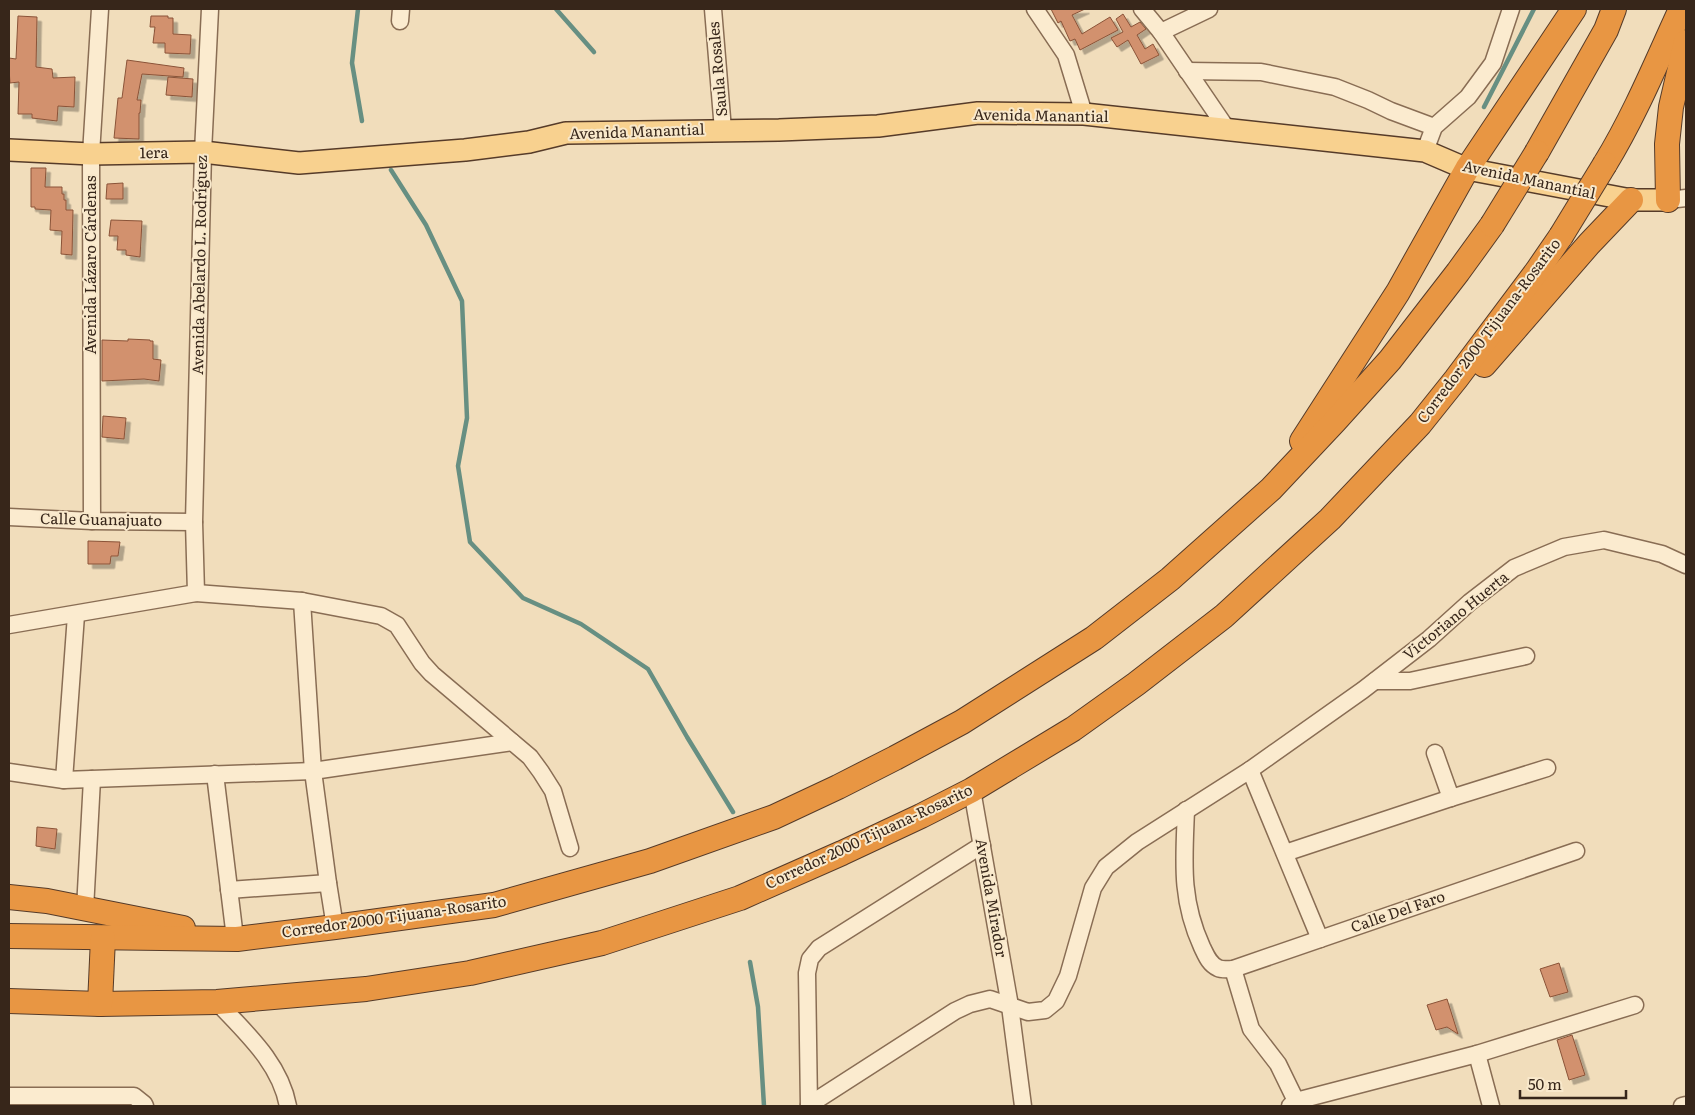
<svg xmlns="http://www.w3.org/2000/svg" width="1695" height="1115" font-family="Literata,serif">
  <defs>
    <filter id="shadow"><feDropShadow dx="4.5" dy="4.5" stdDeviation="0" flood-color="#0004"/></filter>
  </defs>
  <rect width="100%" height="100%" fill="#f1ddbb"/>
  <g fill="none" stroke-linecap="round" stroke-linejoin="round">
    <!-- stream -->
    <g stroke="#678f82" stroke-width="4.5">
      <path d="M358 9 352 63 362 121"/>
      <path d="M556 9 594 52"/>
      <path d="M1484 107 1534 9"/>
      <path d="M391 170 426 225 462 301 467 418 458 466 470 542 523 598 581 624 648 669 687 737 733 812"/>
      <path d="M750 962 758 1007 764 1106"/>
    </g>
  </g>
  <!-- building -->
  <g fill="#d2916e" stroke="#8a5338" filter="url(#shadow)">
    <path d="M1051 9H1085L1072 15 1082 34 1110 17 1118 30 1080 50 1075 39 1070 41 1061 21 1058 23Z"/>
    <path d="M1123 14 1131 27 1140 22 1146 29 1137 35 1145 49 1153 44 1159 55 1141 64 1128 40 1117 47 1111 38 1123 32 1116 19Z"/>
    <path d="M18 16 37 17 36 67 52 69 53 78 75 77 74 107 58 106 57 121 32 118V114H18L19 82 10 83 9 69V58L16 59Z"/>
    <path d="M151 16H168V18H173V34L191 35 190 54 165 53V43H153L155 27H150Z"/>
    <path d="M127 60 184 68 183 77 142 74 137 100H141L140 113H139V139L114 138 118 98H122Z"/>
    <path d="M168 77 193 79 192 97 166 95Z"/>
    <path d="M31 168H46L45 187H62V194H64V200H66V210H73L72 255 61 254 62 231 50 230 51 210 35 209V207H31Z"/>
    <path d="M123 183V199H106L107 184Z"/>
    <path d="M111 220 142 221 140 257 126 255V250H117L118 236H109Z"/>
    <path d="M128 339 150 340V341H153V359L161 360 159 381 144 379 102 381V340L128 341Z"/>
    <path d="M103 416 126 418 124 439 102 437Z"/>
    <path d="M88 541 120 542 118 556H111L110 564H88Z"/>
    <path d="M37 827 57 829 55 849 36 846Z"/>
    <path d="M1559 963 1568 992 1550 997 1540 969Z"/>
    <path d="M1447 999 1458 1034 1447 1027 1436 1030 1427 1005Z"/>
    <path d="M1572 1035 1585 1075 1569 1080 1557 1040Z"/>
  </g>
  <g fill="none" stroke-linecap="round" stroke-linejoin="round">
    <!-- minor casing -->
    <g stroke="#896d54" stroke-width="19">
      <g id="minor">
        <path d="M713 9 723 130"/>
        <path d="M1035 9 1066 55 1084 114"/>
        <path d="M1142 9 1161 32 1227 129"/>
        <path d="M400 21 401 9"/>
        <path d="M1161 32 1209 9"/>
        <path d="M1187 71 1261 72 1335 87 1368 100 1391 111 1434 127"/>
        <path d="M1425 151 1434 127 1468 97 1493 63 1511 9"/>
        <path d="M1668 200 1686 198"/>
        <path d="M9 517 92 521 194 522"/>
        <path d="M92 521 91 154 100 9"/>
        <path d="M196 593 302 601 381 616 397 625 422 663 432 674 530 757 541 772 553 791 570 848"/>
        <path d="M302 601 313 771 328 883 335 927"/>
        <path d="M9 625 196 593 194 522 203 152 210 9"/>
        <path d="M1375 681H1410L1526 656"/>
        <path d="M1435 753 1451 798"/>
        <path d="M1250 770 1320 939"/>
        <path d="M9 772 64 780 313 771 512 742"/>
        <path d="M215 774 235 938"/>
        <path d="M64 780 76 615"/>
        <path d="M972 790 1010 1006 1023 1106"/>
        <path d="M1186 810C1184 861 1180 899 1202 947 1206 955 1209 964 1218 968 1222 970 1228 969 1233 969L1576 851"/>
        <path d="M1285 853 1451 798 1547 768"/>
        <path d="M229 890 328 883"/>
        <path d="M85 909 92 779"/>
        <path d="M1233 969 1251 1029 1278 1064 1296 1101"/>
        <path d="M217 1002C246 1033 280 1063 288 1106"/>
        <path d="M1477 1054 1491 1106"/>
        <path d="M9 1096H134L144 1104 145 1106"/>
        <path d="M809 1105 955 1011 970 1004 990 999 1028 1012 1045 1010 1056 1001 1068 976 1093 888 1106 867 1137 842 1250 770 1363 690 1429 639 1470 602 1514 568 1564 547 1604 540 1662 554 1686 565"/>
        <path d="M809 1106 807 973 810 959 819 948 982 845"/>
        <path d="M1290 1106 1296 1101 1477 1054 1635 1005"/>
        <path d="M1682 1106 1686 1105"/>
      </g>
    </g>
    <!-- major casing -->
    <g stroke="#563b29" stroke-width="24">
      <path id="major" d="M9 150 91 154 203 152 299 163 465 150 529 142 566 133 779 130 878 126 978 113 1084 114 1425 151 1467 169 1631 200H1668"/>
    </g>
    <!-- highway casing -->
    <g stroke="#563b29" stroke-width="26">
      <g id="highway">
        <path d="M1537 152 1606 30 1614 9"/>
        <path d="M1605 164C1635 115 1657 61 1681 9"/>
        <path d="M1668 200 1667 144 1671 107 1686 42"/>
        <path d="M1484 365 1589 244 1631 200"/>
        <path d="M1302 441 1398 292 1467 169 1574 9"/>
        <path d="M9 897 47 901 183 928"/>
        <path d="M9 936 237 939 335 927 494 905 650 861 774 817 838 787 895 758 962 722 1094 638 1170 579 1271 489 1335 421 1390 360 1458 272 1492 225"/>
        <path d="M9 1001 100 1004 217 1002 366 989 470 973 602 943 740 898 842 853 921 816 972 790 1073 729 1136 684 1224 616 1330 519 1420 424 1456 379 1537 271 1561 236"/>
        <path d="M100 1004 103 938"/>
      </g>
    </g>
    <!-- minor -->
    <use href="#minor" stroke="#fbebcf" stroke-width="16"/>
    <!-- major -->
    <use href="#major" stroke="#f8d18f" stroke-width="21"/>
    <!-- highway -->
    <use href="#highway" stroke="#e89643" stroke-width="24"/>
    <!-- highway-bridge casing -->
    <g stroke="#563b29" stroke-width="26" stroke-linecap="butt">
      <g id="highway-bridge">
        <path d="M1492 225 1537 152"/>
        <path d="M1561 236 1605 164"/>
      </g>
    </g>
    <!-- highway-bridge -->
    <use href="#highway-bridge" stroke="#e89643" stroke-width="24"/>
  </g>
  <g text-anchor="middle" stroke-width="4" stroke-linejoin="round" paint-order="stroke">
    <!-- street labels -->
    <g font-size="15" fill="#37261a" stroke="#f8e8cb">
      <text transform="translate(718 69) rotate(-95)" y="5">Saula Rosales</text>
      <text transform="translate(1041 116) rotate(1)" y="5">Avenida Manantial</text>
      <text transform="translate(637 132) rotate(-2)" y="5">Avenida Manantial</text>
      <text transform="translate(154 153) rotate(-1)" y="5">1era</text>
      <text transform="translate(1529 180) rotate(12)" y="5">Avenida Manantial</text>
      <text transform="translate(91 265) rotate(-90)" y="5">Avenida Lázaro Cárdenas</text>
      <text transform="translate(200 265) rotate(-89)" y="5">Avenida Abelardo L. Rodríguez</text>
      <text transform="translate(1489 331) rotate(-53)" y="5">Corredor 2000 Tijuana-Rosarito</text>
      <text transform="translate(101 520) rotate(1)" y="5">Calle Guanajuato</text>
      <text transform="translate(1456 616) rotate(-39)" y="5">Victoriano Huerta</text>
      <text transform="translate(869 837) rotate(-25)" y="5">Corredor 2000 Tijuana-Rosarito</text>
      <text transform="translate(991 898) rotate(80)" y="5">Avenida Mirador</text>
      <text transform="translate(1398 912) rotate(-19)" y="5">Calle Del Faro</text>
      <text transform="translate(394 917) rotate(-8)" y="5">Corredor 2000 Tijuana-Rosarito</text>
    </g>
  </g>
  <!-- border -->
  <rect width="1695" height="1115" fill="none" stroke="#37261a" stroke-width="20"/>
  <!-- scale -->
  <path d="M1520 1090v8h106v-8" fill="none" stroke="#37261a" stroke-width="2.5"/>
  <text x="1528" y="1090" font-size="15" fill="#37261a" stroke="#f8e8cb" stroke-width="4" paint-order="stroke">50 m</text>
</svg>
